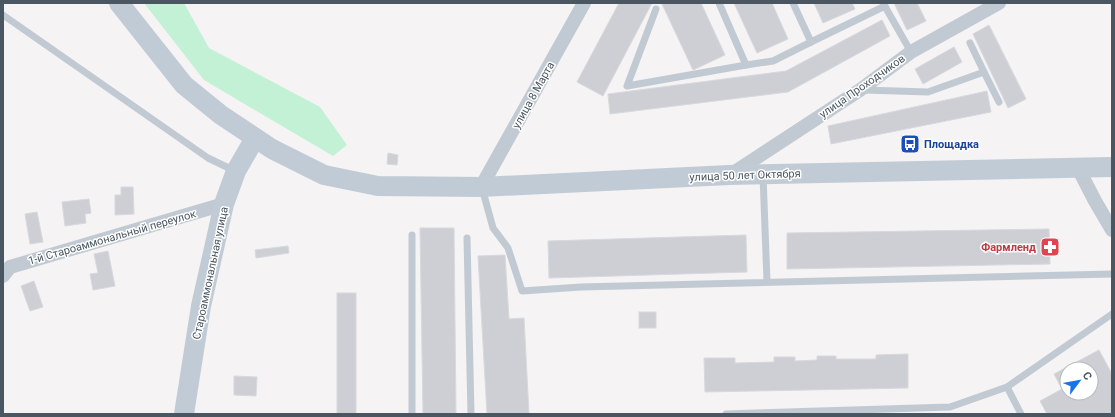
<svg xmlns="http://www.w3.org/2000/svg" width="1115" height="417" font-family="Roboto,sans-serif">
  <rect width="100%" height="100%" fill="#f5f3f3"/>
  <!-- green -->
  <path fill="#c3f1d5" d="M144 3H184L209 48 320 107 347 145 333 156 204 80Z"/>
  <!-- building -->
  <g fill="#cdcfd5" stroke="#d7d9de" fill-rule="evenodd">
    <path d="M619 3H652L603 96 577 82Z"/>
    <path d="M665 3H701L725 55 693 70 662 4Z"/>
    <path d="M734 3H772L788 39 757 53Z"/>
    <path d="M814 3H852L855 9 823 23Z"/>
    <path d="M894 3H917L926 21 907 30Z"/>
    <path d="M882 20 890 36 788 92 610 114 608 94 786 71Z"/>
    <path d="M989 25 1026 99 1008 108 973 34Z"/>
    <path d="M954 47 962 62 923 84 915 69Z"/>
    <path d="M987 91 991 112 831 144 828 126Z"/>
    <path d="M388 153 398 155 397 165 387 164Z"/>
    <path d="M121 187H133L134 214 115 215V195H121Z"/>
    <path d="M89 199 91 213 85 214 86 223 65 226 62 202Z"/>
    <path d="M37 212 43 242 30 244 25 214Z"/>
    <path d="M420 228H454L456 414H423Z"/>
    <path d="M1049 229 1050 264 787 269V233Z"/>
    <path d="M746 235 747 272 549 278 548 241Z"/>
    <path d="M288 246 289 253 256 258 255 250Z"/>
    <path d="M108 251 115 286 93 290 90 274 98 273 94 254Z"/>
    <path d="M505 255 509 319 524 318 529 414H487L478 256Z"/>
    <path d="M34 281 43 307 30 311 21 286Z"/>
    <rect x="337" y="293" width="19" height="121"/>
    <rect x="639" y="312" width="17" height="16"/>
    <path d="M1099 350 1112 374V414H1047L1040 401 1062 389 1054 374ZM1067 369H1091V393H1067Z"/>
    <path d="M908 354V388L705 392 704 358H735V363L774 362V357H795V361L817 360V356H836V359H876V355Z"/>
    <path d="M234 376 257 377 256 396 234 395Z"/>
  </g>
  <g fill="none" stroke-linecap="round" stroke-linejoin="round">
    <!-- lane -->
    <g stroke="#c1cad2" stroke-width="7">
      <path d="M719 3 746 65 773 61 811 42 793 3"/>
      <path d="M883 3 911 52"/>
      <path d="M656 9 627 86 746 65"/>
      <path d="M3 15 208 158 235 171"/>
      <path d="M811 42 885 6"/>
      <path d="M984 72 999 102"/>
      <path d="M864 90 928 92 984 72 970 43"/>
      <path d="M763 175 767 282"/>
      <path d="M482 188 493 228 508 248 522 291 581 287 1112 274"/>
      <path d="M412 235V414"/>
      <path d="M467 238 471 414"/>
      <path d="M1007 387 1021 414"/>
      <path d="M726 414 950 407 1007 387 1112 314"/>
    </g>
    <!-- street -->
    <g stroke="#c1cad2" stroke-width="14">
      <path d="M1078 168 1095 201 1112 230"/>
      <path d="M730 175 860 90 911 52 999 3"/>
      <path d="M481 187 584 3"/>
      <path d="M3 276 10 267 224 204"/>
    </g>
    <!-- secondary -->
    <g stroke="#c1cbd6" stroke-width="20">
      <path d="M119 3 184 85 221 115 272 149 324 175 378 186 481 187 729 175 1112 167"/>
      <path d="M184 414 201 306 224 204 236 171 255 138"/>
    </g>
  </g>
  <!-- icons -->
  <defs>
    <g id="bus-square" transform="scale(1)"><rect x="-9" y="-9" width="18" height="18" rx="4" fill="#1a4fb4" stroke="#fff"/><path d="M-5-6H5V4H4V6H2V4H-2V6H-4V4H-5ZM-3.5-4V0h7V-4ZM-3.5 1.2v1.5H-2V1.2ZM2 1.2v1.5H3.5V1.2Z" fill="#fff"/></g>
    <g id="pharmacy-square" transform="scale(1)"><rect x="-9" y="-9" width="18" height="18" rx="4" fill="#e0444e" stroke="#fff"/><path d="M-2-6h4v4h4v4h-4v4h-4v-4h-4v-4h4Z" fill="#fff"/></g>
  </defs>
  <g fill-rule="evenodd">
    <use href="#bus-square" x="910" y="144"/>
    <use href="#pharmacy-square" x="1050" y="247"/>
  </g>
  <g text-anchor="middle" stroke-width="3" stroke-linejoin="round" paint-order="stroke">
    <!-- street labels -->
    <g font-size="11" fill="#4a5661" stroke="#fff">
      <text transform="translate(862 86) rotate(-35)" y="4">улица Проходчиков</text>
      <text transform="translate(533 95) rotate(-61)" y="4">улица 8 Марта</text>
      <text transform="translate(745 175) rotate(-2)" y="4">улица 50 лет Октября</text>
      <text transform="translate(112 237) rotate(-16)" y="4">1-й Староаммональный переулок</text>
      <text transform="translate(210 273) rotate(-78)" y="4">Староаммональная улица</text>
    </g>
    <!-- transit labels -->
    <g font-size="11" font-weight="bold" fill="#164399" stroke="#fff" text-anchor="start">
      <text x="924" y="148">Площадка</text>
    </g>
    <!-- health labels -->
    <g font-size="11" font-weight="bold" fill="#be3a42" stroke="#fff" text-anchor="end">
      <text x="1036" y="251">Фармленд</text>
    </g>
  </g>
  <!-- border -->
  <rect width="1115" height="417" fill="none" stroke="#4a5661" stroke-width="8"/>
  <!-- north arrow -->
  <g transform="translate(1079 381) rotate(58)"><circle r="19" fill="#ffffff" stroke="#b7bbc0"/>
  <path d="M0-3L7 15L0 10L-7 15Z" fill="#1a73e8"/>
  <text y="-6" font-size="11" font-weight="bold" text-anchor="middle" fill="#4a5661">С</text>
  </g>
</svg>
